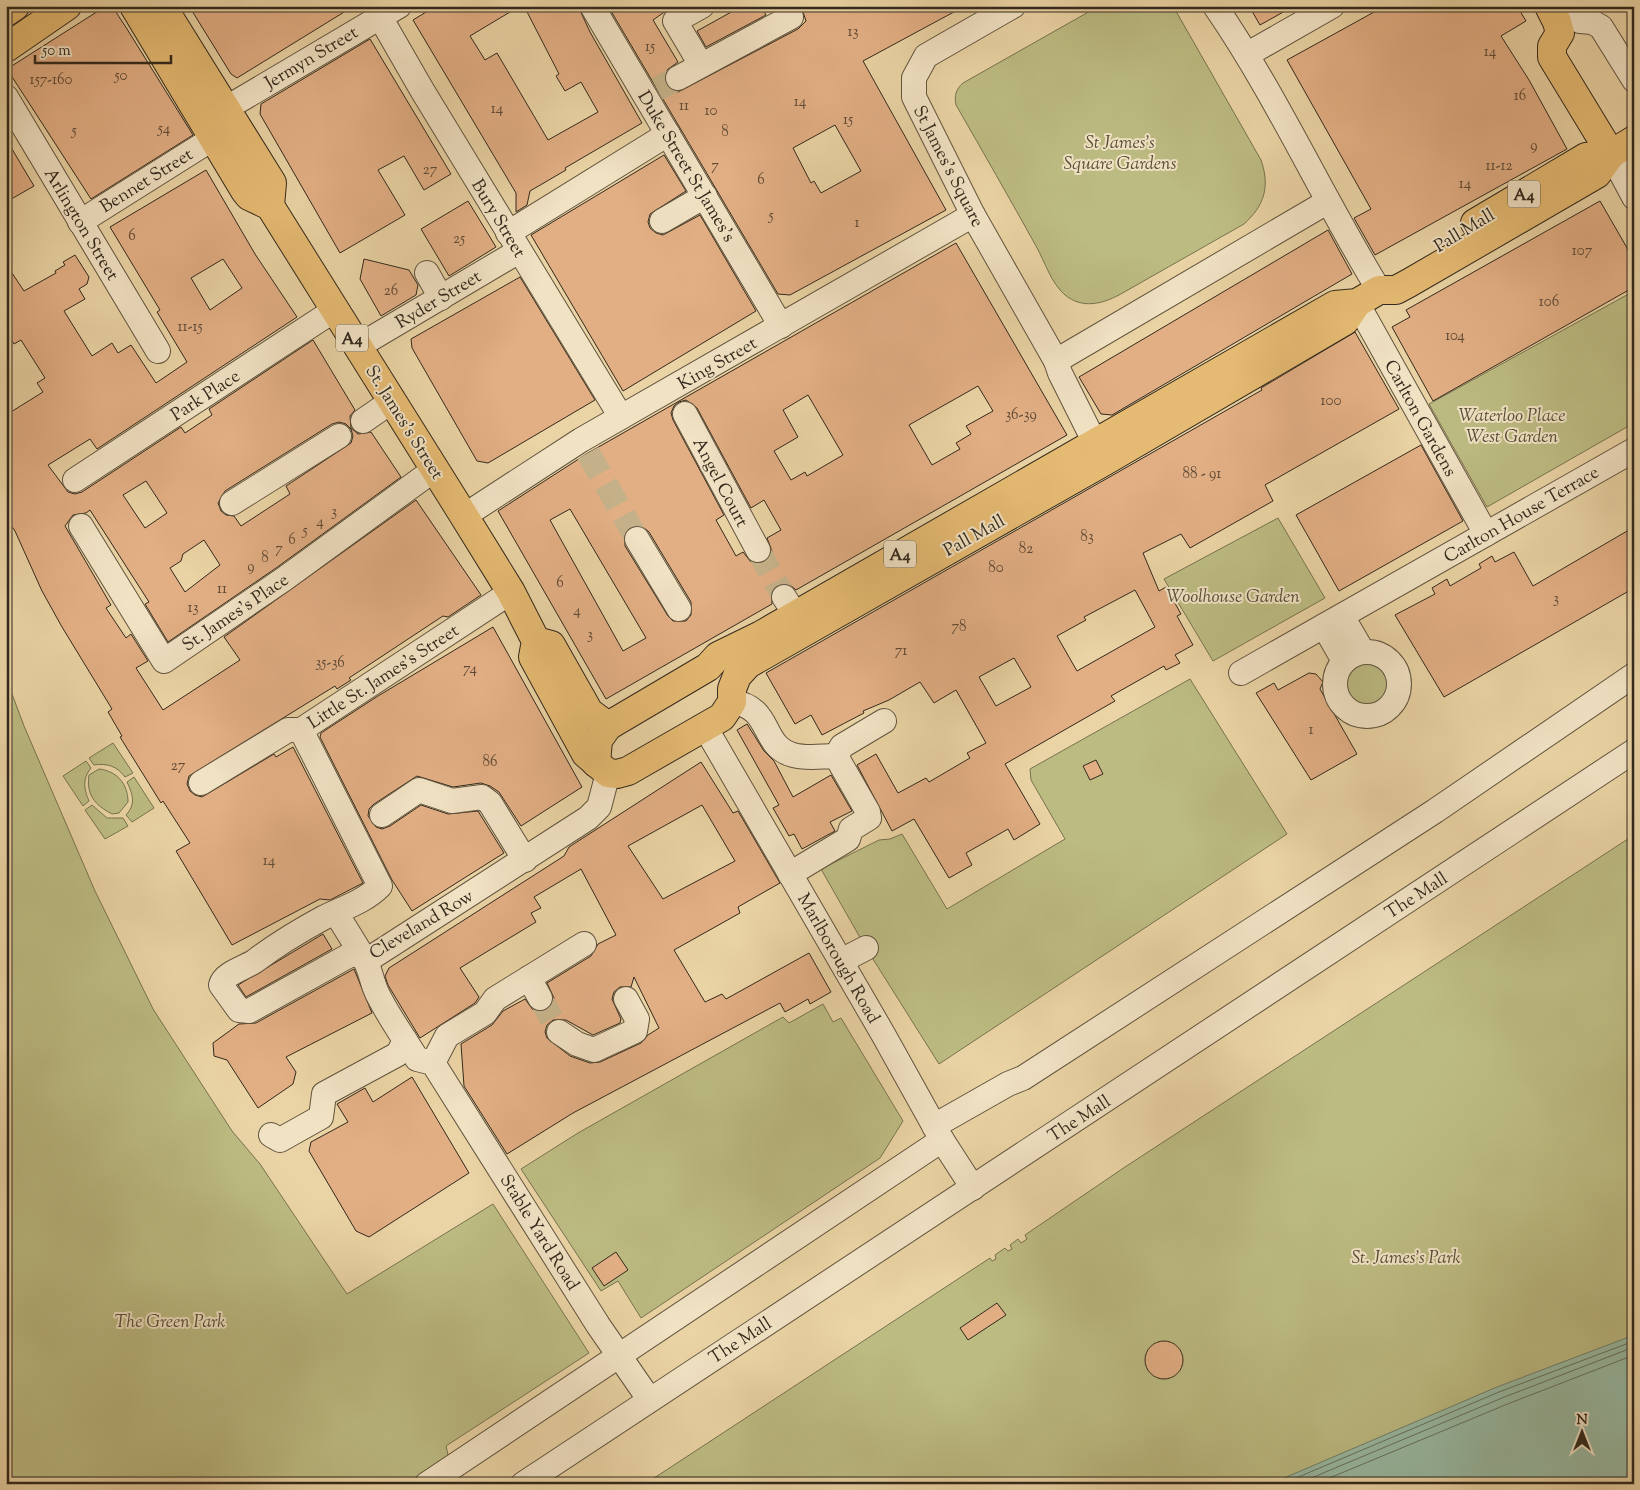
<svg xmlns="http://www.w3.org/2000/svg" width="1640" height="1490" font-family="'Sorts Mill Goudy',serif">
  <rect width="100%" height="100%" fill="#ead3a4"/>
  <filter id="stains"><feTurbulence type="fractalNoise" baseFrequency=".004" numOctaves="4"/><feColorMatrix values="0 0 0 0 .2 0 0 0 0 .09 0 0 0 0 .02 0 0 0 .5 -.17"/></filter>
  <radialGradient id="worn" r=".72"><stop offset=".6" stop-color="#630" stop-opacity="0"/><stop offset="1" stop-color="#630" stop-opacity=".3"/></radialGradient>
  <!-- green -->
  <g fill="#bcbb82" stroke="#77724f">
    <path d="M1099 6H1173L1261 160C1270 186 1265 205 1244 224L1119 295C1102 304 1082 309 1065 295 1051 283 1045 262 1036 246 1010 199 983 152 956 105 954 96 956 89 963 83Z"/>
    <path d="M1634 291V423L1487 507 1429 404Z"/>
    <path d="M1278 518 1325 598 1213 661 1164 579Z"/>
    <circle cx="1367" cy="683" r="25"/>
    <path d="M6 678 24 726 95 891 153 1009 232 1131 260 1164 347 1294 493 1204 589 1353 446 1446 451 1468 460 1484H6Z"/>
    <path d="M1190 679 1287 834 939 1064 866 948 821 869 879 840 890 839 902 834 947 909 1065 839 1031 780 1030 769Z"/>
    <path d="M113 743 133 773 125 777C117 766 107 763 94 765L89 758Z"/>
    <path d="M86 761 91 768C82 779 84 789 89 801L83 806 63 776Z"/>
    <path d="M99 769C117 771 128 784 128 802L119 813 112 814C95 805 86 795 89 775Z"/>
    <path d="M134 777 154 808 132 822 126 815C136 804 133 795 127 782Z"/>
    <path d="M92 805 107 818H123L128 826 105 839 85 810Z"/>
    <path d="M1634 835V1484H645L990 1258 992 1261 996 1259 995 1255 1005 1248 1008 1251 1012 1249 1010 1245 1018 1239 1021 1243 1027 1239 1025 1235 1125 1167Z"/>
    <path d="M823 1004 833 1022 841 1018 903 1121 880 1158 641 1318 618 1281 601 1291 521 1169 578 1133 783 1017 789 1023Z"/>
  </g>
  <!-- water -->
  <path fill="#98b9a2" stroke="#6f7f6c" d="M1634 1335V1484H1270L1497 1387Z"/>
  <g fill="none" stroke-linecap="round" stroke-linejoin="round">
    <!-- shore -->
    <g stroke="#65715f" stroke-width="1">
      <path d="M1282 1484 1499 1392 1634 1341"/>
      <path d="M1297 1484 1502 1398 1634 1347"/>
      <path d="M1315 1484 1505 1405 1634 1355"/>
    </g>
  </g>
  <!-- building -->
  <g fill="#e2ae84" stroke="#32291c" fill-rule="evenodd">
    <path d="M106 6H112L127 29 193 135 91 199 7 69Z"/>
    <path d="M189 6H354L237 78 231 74Z"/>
    <path d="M436 6H520L470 36 485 60 497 53 548 140 598 112 581 82 565 91 556 76 559 74 524 6H578L590 32 642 123 565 168 566 170 530 191 527 205 516 212V193L413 20Z"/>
    <path d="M608 6H673L653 20 678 62 667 70 664 78 670 89 678 92 798 29 806 21 801 6H965L863 61 946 210 790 295 778 294ZM835 125 861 171 821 193 814 181 811 183 793 148Z"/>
    <path d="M742 6H761L766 15 706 47 697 31Z"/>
    <path d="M1249 6H1294L1260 25Z"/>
    <path d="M1385 6H1517L1526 21 1501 36 1529 80 1567 149 1375 255 1354 218 1371 209 1287 60Z"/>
    <path d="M370 39 451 174 424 190 404 156 378 170 405 215 340 253 260 114 261 104Z"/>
    <path d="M6 139 34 186 6 202Z"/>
    <path d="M664 155 686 191 650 214 648 222 650 228 656 233 663 235 700 215 756 311 623 391 531 235Z"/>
    <path d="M206 170 255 254 297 317 97 449 90 439 48 465 68 492 75 494 82 492 181 427 185 433 212 415 209 409 313 340 355 410 350 416 351 428 358 434 371 432 401 477 276 568 168 642 145 604 149 602 90 510 86 513 73 515 65 526 111 605 106 608 126 638 131 634 148 661 136 668 163 710 240 660 224 637 416 500 481 595 448 617 443 616 349 678 351 680 337 689 335 686 189 776 187 784 190 791 195 795 202 797 274 754 276 757 293 747 363 883 330 900 320 899 232 945 176 851 190 843 163 801 161 803 120 737 122 736 108 712 112 709 62 627 42 591 15 531 6 518V415L43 392 37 383 45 378 21 340 14 344 6 331V264L24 291 56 273 55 271 65 265 63 262 75 255 89 277 87 284 79 289 85 299 64 311 92 356 112 343 118 353 131 345 156 383 187 362 157 312 160 310 110 227ZM223 259 242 288 210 310 191 278ZM339 422 346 424 351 429 353 436 351 443 286 486 290 494 241 526 234 516 226 515 221 511 218 503 225 491 332 424ZM146 481 167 513 145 528 123 495ZM204 540 220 565 185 592 170 568 181 561 183 554Z"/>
    <path d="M468 201 496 247 449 276 421 229Z"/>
    <path d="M1600 201 1634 260V287L1433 401 1392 327 1410 317 1406 310Z"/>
    <path d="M1328 230 1352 274 1112 415 1101 414 1079 377Z"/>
    <path d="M956 243 1067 435 796 590 790 585H777L772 591V604L606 699 498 511 588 453ZM978 386 993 411 966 426 971 434 956 443 960 449 932 465 909 425ZM808 395 843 455 807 476 805 472 791 480 774 451 798 437 783 410ZM686 400 697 408 751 508 764 500 781 530 767 538 772 551 769 558 764 562H751L743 552 736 556 716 520 724 515 673 420 671 413 674 406 679 402ZM570 509 646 638 623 651 550 520ZM636 525 643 527 649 532 691 602V615L686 621H673L668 616 625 546V533L630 528Z"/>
    <path d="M364 259 409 270 418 285 416 295 381 316 360 279Z"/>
    <path d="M520 277 595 400 488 463 477 461 412 348 411 339Z"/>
    <path d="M1355 332 1399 409 1265 485 1273 501 1190 548 1181 534 1143 553 1159 591 1166 587 1181 614 1177 616 1193 645 1175 655 1180 663 1166 670 1164 666 1111 696 1115 701 1005 764 1040 824 1014 840 1008 829 966 853 972 865 949 878 914 819 892 831 857 765 876 754 898 793 926 778 929 782 970 758 967 753 986 743 956 690 934 703 920 682 889 700 863 711 864 713 822 735 811 715 795 724 766 673 1262 390 1261 388ZM1135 590 1155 627 1077 671 1057 636 1086 620 1084 617ZM1014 658 1031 687 996 706 979 677Z"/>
    <path d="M1421 445 1463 521 1339 591 1296 515Z"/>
    <path d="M1634 527V588L1444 697 1395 615 1435 594 1432 588 1447 579 1450 586 1481 568 1479 564 1492 556 1495 562 1514 552 1533 586Z"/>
    <path d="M493 627 582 787 521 826 499 792 490 786 481 783 453 787 417 776 374 804 369 809 368 816 376 827 382 829 390 826 421 805 448 814 478 811 504 853 412 911 392 880 320 737 321 733 378 696Z"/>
    <path d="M1309 673 1316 674 1323 682 1320 689 1357 754 1311 780 1256 693 1274 683 1278 690Z"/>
    <path d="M747 724 764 751 774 761 793 797 831 775 852 811 830 822 835 831 802 849 794 834 789 836 773 808 779 805 737 730Z"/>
    <path d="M1096 760 1103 774 1090 780 1083 766Z"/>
    <path d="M701 762 733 813 738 811 780 883 738 907 740 913 674 950 705 1002 722 994 726 999 809 953 831 992 810 1004 808 999 785 1012 780 1003 573 1113 507 1154 464 1086 461 1044 492 1025 503 1011 525 999 533 1010 540 1012 547 1010 552 1005 554 998 547 983 591 956 598 944 616 935 581 869 534 897 541 908 531 913 536 922 460 968 479 997 475 1003 420 1038 388 985 385 976 389 968 564 856 569 847ZM702 805 735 861 663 899 628 846ZM634 977 659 1028 648 1035 641 1043 600 1062 590 1063 570 1056 547 1038 545 1032 547 1025 553 1020H566L593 1035 620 1023 621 1019 612 999 614 992 620 987H631Z"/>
    <path d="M323 934 332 949 246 997 238 985Z"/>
    <path d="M354 969 372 1013 286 1057 296 1072 293 1084 258 1108 227 1060 214 1056 213 1043 239 1024 256 1023Z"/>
    <path d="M412 1077 469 1173 369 1237 356 1231 309 1151 311 1142 348 1122 337 1104 365 1088 373 1102Z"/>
    <path d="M616 1252 628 1270 604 1286 592 1268Z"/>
    <path d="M997 1303 1006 1315 968 1340 960 1328Z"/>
    <circle cx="1164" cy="1360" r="19"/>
  </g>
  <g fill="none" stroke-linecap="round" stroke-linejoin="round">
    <!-- minor-tunnel -->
    <g stroke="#c5b189" stroke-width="24" stroke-dasharray="24 12" stroke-linecap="butt">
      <path d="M657 89 678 78"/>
      <path d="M588 453 637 539"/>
      <path d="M758 550 784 597"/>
      <path d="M540 998 559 1032"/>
    </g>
    <!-- minor casing -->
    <g stroke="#60543e" stroke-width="26">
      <g id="minor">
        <path d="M592 6 781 326"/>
        <path d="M1013 6 926 56 914 78V97L973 215 1056 361 1060 373 1103 459"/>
        <path d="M1215 6C1277 96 1322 197 1379 290"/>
        <path d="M1571 6 1580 21 1592 22 1601 27 1634 80"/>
        <path d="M380 17 422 90 621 417"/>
        <path d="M1248 54 1332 6"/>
        <path d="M701 65 675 21 702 6"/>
        <path d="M678 78 791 17 785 6"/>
        <path d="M6 97 158 351"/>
        <path d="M1611 154 1634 197"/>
        <path d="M662 221 705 196"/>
        <path d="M80 222 204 144C218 133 220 114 235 103L399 6"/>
        <path d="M508 233 668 134"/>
        <path d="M427 273 441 298"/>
        <path d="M1357 303 1486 534"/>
        <path d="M357 347 519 251"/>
        <path d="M1056 361 1327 202"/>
        <path d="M685 414 758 550"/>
        <path d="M363 421 392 401"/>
        <path d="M75 480 336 309"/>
        <path d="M232 503 339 436"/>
        <path d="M464 516 581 440 973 215"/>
        <path d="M81 526 164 661 284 579 435 469"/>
        <path d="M637 539 679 609"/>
        <path d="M784 597 795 614"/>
        <path d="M1342 616 1363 652"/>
        <path d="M1324 626 1344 661"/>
        <circle cx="1367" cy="684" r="32"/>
        <path d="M1241 673 1634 450"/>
        <path d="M732 702C773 707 760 746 793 755 807 759 822 756 836 756L868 812 869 818 851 829 848 839 790 874"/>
        <path d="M705 727 883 1034 942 1140 973 1188"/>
        <path d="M301 730 380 886C364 902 343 908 323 918 299 931 276 945 255 961 245 968 224 973 221 985L239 1010 249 1011 350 955H362C371 968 371 982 378 995 389 1017 404 1038 417 1059L433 1063 598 1325 649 1399"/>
        <path d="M301 730 511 592"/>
        <path d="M836 756 842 746 884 721"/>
        <path d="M201 783 288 730H301"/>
        <path d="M382 815 419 790 452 801 482 797 490 803 525 860"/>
        <path d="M336 913 362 955"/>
        <path d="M366 961 588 818 599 807 608 773"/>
        <path d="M841 961 866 948"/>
        <path d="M529 978 540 998"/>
        <path d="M559 1032 577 1044 594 1050 635 1031 637 1019 626 999"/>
        <path d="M433 1063 447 1036 485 1013 495 999 584 944"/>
        <path d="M934 1126 1008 1084 1023 1078 1435 811 1634 675"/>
        <path d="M271 1135 280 1140 321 1117 324 1094 398 1054 405 1040"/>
        <path d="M427 1484 942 1140"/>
        <path d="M523 1484 1634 751"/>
      </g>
    </g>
    <!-- major casing -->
    <g stroke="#32291c" stroke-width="30">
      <g id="major">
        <path d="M134 6 245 191 249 196 270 206 464 516 511 592 536 641 533 657 586 754 608 773 617 774 628 771 722 717 732 702V689L737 676 748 664 1105 461 1345 321 1357 303"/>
        <path d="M162 6 272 183 270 206"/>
        <path d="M1549 6 1557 22 1560 33 1552 46V57L1611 154"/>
        <path d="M6 12 15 6"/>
        <path d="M6 48 67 6"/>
        <path d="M1475 223 1586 157 1611 154"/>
        <path d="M536 641 551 645 589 712 608 726"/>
        <path d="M596 763 598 740 608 726 708 667 718 656 761 635 1335 305 1357 303 1379 290H1396L1409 283 1597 174 1611 154 1634 140"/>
      </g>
    </g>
    <!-- minor -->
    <use href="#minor" stroke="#f1e2c4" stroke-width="24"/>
    <!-- major -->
    <use href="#major" stroke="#e5ba72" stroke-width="28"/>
  </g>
  <g text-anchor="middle" stroke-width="4" stroke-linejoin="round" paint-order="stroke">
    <!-- number labels -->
    <g font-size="15" fill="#5e4a36">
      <text x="853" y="36">13</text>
      <text x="650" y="51">15</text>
      <text x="1490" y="56">14</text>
      <text x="121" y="80">50</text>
      <text x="51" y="84">157-160</text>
      <text x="1520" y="100">16</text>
      <text x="800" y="106">14</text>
      <text x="684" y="110">11</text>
      <text x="497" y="113">14</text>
      <text x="711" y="115">10</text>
      <text x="848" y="124">15</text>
      <text x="164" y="133">54</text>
      <text x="74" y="135">5</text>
      <text x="725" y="136">8</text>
      <text x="1534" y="150">9</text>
      <text x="715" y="170">7</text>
      <text x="1499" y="170">11-12</text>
      <text x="430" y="174">27</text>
      <text x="761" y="184">6</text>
      <text x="1465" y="188">14</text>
      <text x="771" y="220">5</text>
      <text x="857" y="227">1</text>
      <text x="132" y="240">6</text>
      <text x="459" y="243">25</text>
      <text x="1582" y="255">107</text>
      <text x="391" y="295">26</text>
      <text x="1549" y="306">106</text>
      <text x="190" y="331">11-15</text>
      <text x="1455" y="340">104</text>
      <text x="1331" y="405">100</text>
      <text x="1021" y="419">36-39</text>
      <text x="1202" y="478">88 - 91</text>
      <text x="334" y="516">3</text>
      <text x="320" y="526">4</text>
      <text x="305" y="535">5</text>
      <text x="1087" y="541">83</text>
      <text x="292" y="544">6</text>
      <text x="279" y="553">7</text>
      <text x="1026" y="553">82</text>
      <text x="265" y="562">8</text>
      <text x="251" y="571">9</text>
      <text x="996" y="572">80</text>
      <text x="560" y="587">6</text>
      <text x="222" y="593">11</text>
      <text x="1556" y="603">3</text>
      <text x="193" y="612">13</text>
      <text x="577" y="615">4</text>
      <text x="959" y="631">78</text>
      <text x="590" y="639">3</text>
      <text x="901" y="655">71</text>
      <text x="330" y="667">35-36</text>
      <text x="470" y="673">74</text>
      <text x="1311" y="734">1</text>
      <text x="490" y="766">86</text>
      <text x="178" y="770">27</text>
      <text x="269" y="865">14</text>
    </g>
    <!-- shield labels -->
    <g fill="#f1e2c4" stroke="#6b604e" stroke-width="1">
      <rect x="1508" y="180.5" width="32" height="27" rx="4"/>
      <rect x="336" y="324.5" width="32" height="27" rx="4"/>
      <rect x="884" y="540.5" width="32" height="27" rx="4"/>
    </g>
    <g font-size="16" font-weight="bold" fill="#32291c">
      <text x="1524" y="200">A4</text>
      <text x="352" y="344">A4</text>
      <text x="900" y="560">A4</text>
    </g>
    <!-- street labels -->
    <g font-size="18" fill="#32291c" stroke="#f1e2c4">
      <text transform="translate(311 57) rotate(-31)" y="6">Jermyn Street</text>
      <text transform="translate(687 166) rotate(59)" y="6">Duke Street St James's</text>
      <text transform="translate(949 166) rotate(63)" y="6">St James's Square</text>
      <text transform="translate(146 180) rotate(-32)" y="6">Bennet Street</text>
      <text transform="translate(499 218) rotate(59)" y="6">Bury Street</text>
      <text transform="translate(82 224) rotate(59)" y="6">Arlington Street</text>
      <text transform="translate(1464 230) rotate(-31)" y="6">Pall Mall</text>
      <text transform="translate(438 299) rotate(-31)" y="6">Ryder Street</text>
      <text transform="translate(717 363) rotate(-30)" y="6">King Street</text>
      <text transform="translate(205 395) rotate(-33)" y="6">Park Place</text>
      <text transform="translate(1421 418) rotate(61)" y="6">Carlton Gardens</text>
      <text transform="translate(405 422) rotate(58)" y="6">St. James's Street</text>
      <text transform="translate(721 482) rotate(62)" y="6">Angel Court</text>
      <text transform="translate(1521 514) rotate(-30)" y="6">Carlton House Terrace</text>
      <text transform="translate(974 535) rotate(-29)" y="6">Pall Mall</text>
      <text transform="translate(235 612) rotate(-34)" y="6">St. James's Place</text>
      <text transform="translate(383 676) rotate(-33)" y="6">Little St. James's Street</text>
      <text transform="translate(1416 895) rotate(-33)" y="6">The Mall</text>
      <text transform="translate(421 924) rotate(-31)" y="6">Cleveland Row</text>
      <text transform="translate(839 958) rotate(60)" y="6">Marlborough Road</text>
      <text transform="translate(1079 1118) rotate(-33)" y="6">The Mall</text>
      <text transform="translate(540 1232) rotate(58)" y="6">Stable Yard Road</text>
      <text transform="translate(740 1340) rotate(-33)" y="6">The Mall</text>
    </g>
    <!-- park labels -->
    <g font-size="18" font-style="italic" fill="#544e36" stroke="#f1e2c4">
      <text x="1120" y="148">St James's<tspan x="1120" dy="21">Square Gardens</tspan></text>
      <text x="1512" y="421">Waterloo Place<tspan x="1512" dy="21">West Garden</tspan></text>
      <text x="1233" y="602">Woolhouse Garden</text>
      <text x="1406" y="1263">St. James's Park</text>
      <text x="170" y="1327">The Green Park</text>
    </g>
  </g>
  <!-- margin -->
  <rect width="1640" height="1490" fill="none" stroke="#ead3a4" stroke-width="25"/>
  <rect x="8" y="8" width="1625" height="1475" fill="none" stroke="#32291c" stroke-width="2.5"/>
  <rect x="12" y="12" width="1615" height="1465" fill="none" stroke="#32291c"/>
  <!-- north arrow -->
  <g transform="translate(1582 1432)" stroke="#f1e2c4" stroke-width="4" paint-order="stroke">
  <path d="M0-4L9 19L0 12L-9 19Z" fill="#32291c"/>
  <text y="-8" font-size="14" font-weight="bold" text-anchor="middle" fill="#32291c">N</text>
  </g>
  <!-- scale -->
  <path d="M35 55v8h136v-8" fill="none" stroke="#32291c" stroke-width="2.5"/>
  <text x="42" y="55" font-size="15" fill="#32291c" stroke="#f1e2c4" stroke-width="4" paint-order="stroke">50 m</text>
  <rect width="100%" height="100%" filter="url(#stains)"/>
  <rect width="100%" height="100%" fill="url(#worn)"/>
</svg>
